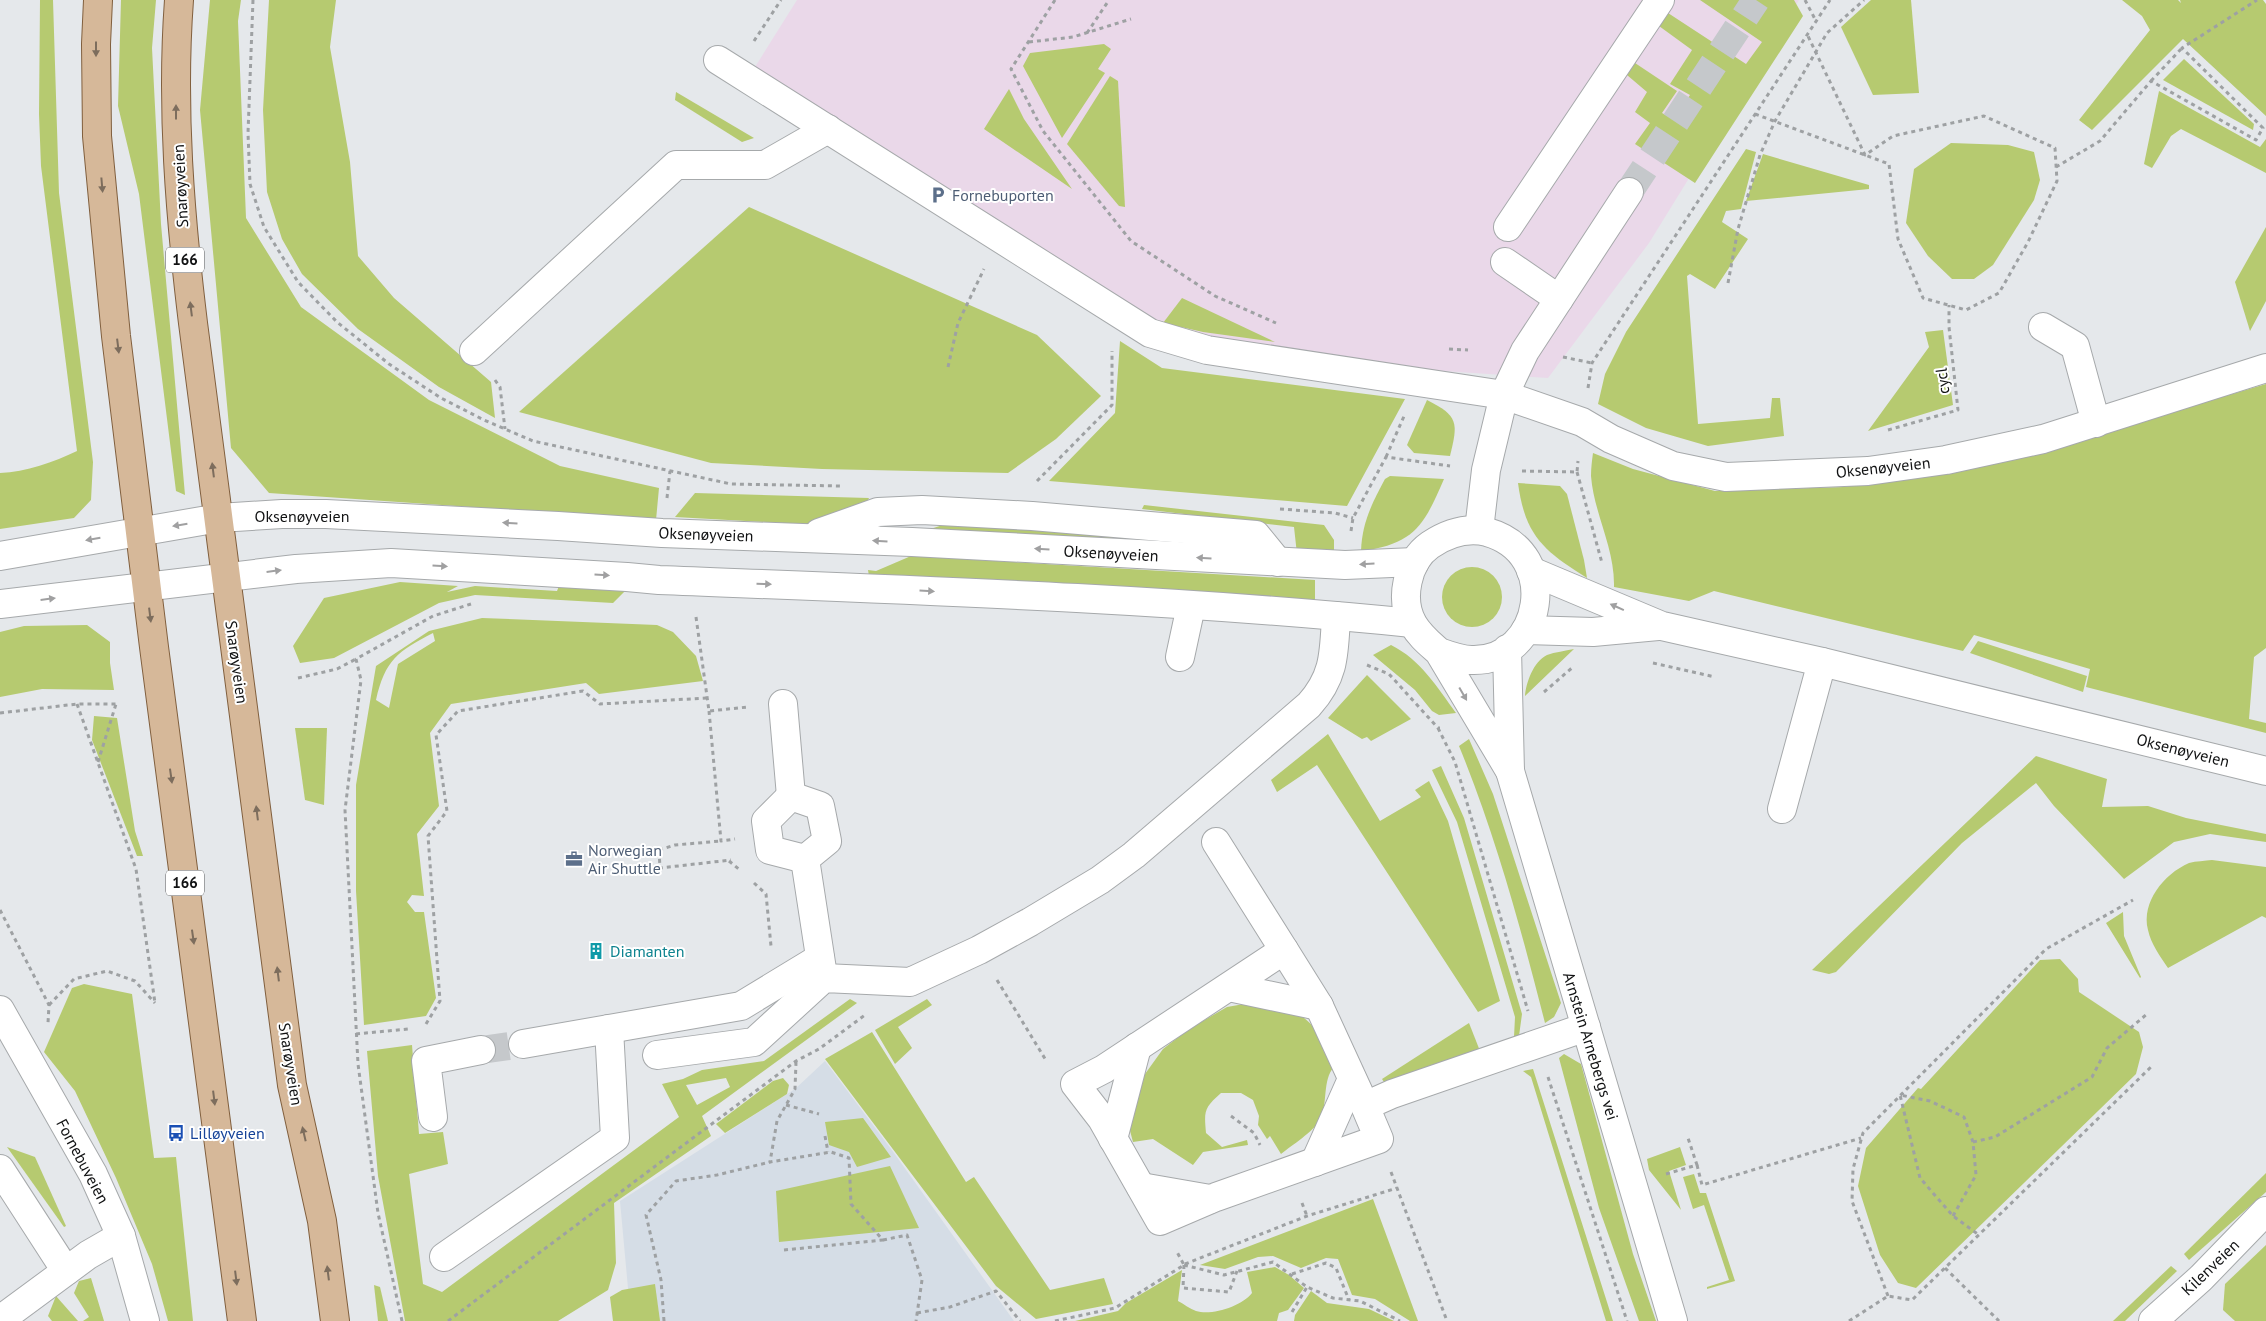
<svg xmlns="http://www.w3.org/2000/svg" width="2266" height="1321" font-family="'PT Sans',sans-serif">
  <rect width="100%" height="100%" fill="#e5e8eb"/>
  <!-- commercial -->
  <path fill="#ead8e9" d="M797 0H1799L1649 243 1548 378 1170 353 755 67Z"/>
  <!-- built -->
  <path fill="#d5dde6" d="M825 1061 894 1153 1014 1321H631L620 1201 795 1089Z"/>
  <!-- green -->
  <g fill="#b6ca70" fill-rule="evenodd">
    <path d="M40 0H53L59 193 93 462 91 500 74 518 0 529V473C26 472 54 462 77 451L41 166 39 114Z"/>
    <path d="M121 0H156L152 48 161 224 185 495 176 491 139 194 118 106Z"/>
    <path d="M210 0H241L238 21 246 218 301 307 429 400 560 466 659 488 656 520 269 493 231 448 200 110Z"/>
    <path d="M269 0H336L330 47 350 162 358 256 394 298 491 382 495 418 439 387 358 329 302 274 282 239 267 192 263 110Z"/>
    <path d="M1700 0H1794L1803 16 1695 183 1635 144 1650 123 1635 112 1647 92 1627 75 1635 63 1677 91 1662 113 1673 119 1690 95 1670 84 1692 50 1659 26 1668 13 1746 64 1762 42Z"/>
    <path d="M1871 0H1911L1919 93 1873 95 1841 27Z"/>
    <path d="M2122 0H2178L2181 3 2180 0H2263L2266 4V116L2183 39 2092 130 2079 120 2150 30 2142 16Z"/>
    <path d="M1104 44 1111 49 1098 69 1105 73 1062 138 1023 66 1030 53Z"/>
    <path d="M2184 59 2254 124 2253 130 2163 80Z"/>
    <path d="M1110 76 1118 81 1125 207 1119 206 1067 144Z"/>
    <path d="M1009 89 1024 119 1072 189 984 129Z"/>
    <path d="M2159 91 2260 147 2266 139V173L2181 129 2171 136 2152 168 2144 164Z"/>
    <path d="M676 92 754 138 742 142 675 100Z"/>
    <path d="M1951 143 2008 145 2034 152 2040 180 2034 200 1993 265 1974 279H1952L1928 256 1906 223 1914 169Z"/>
    <path d="M1746 149 1756 152 1741 209 1726 211 1722 222 1748 239 1715 289 1690 274 1687 276 1698 424 1770 418 1772 398H1780L1784 436 1708 446 1646 428 1598 404 1605 374 1626 332Z"/>
    <path d="M1763 154 1869 185V189L1746 201Z"/>
    <path d="M749 207 1037 335 1101 396 1056 439 1008 473 822 469 711 463 519 412Z"/>
    <path d="M2266 227V301L2250 331 2235 282Z"/>
    <path d="M1182 298 1275 342 1203 332 1163 323Z"/>
    <path d="M1943 330 1953 405 1868 431 1929 347 1925 332Z"/>
    <path d="M1120 341 1162 368 1405 399 1347 506 1049 481 1115 413Z"/>
    <path d="M2266 384V648L2254 657 2249 719 2266 723V733L2086 687 2090 669 1974 635 1963 651 1714 591 1689 601 1614 587C1615 548 1594 514 1591 476 1591 468 1592 460 1593 453L1633 469 1715 491 1843 487 1995 464Z"/>
    <path d="M1427 400C1459 416 1458 423 1450 456L1414 453 1407 445Z"/>
    <path d="M1390 476 1444 479C1424 525 1415 544 1361 551 1362 523 1372 503 1385 479Z"/>
    <path d="M1518 483 1560 486 1567 494 1584 560 1587 578C1544 551 1525 536 1518 483Z"/>
    <path d="M695 493 869 498 855 527 675 517Z"/>
    <path d="M1144 505 1324 525 1334 540V553L1297 554 1294 527 1142 509Z"/>
    <path d="M946 524 1222 540 1249 550 921 532Z"/>
    <path d="M911 556 1315 580V602L869 576 868 570 876 571Z"/>
    <circle cx="1472" cy="597" r="30"/>
    <path d="M400 582 458 586 447 592 475 586 557 591 559 586 627 589 613 603 475 595 439 603 334 658 300 663 293 646 324 598Z"/>
    <path d="M482 618 657 625 673 632 696 656 703 681 599 694 586 683 451 704 430 733 439 806 417 834 424 896 412 895 407 902 415 912H424L436 998 426 1016 364 1025 356 891V785L376 666 429 631ZM433 633 435 641 398 664 389 708 376 700C385 660 398 651 433 633Z"/>
    <path d="M87 625 110 642V663L114 690 42 689 0 697V632L24 626Z"/>
    <path d="M1978 641 2087 676 2083 692 1970 653Z"/>
    <path d="M1391 645C1421 660 1437 687 1456 713L1439 715 1432 711 1415 690 1373 655Z"/>
    <path d="M1574 649 1525 696C1526 683 1533 662 1547 655 1555 652 1565 651 1574 649Z"/>
    <path d="M1367 675 1411 719 1371 741 1367 737 1362 739 1328 718Z"/>
    <path d="M94 716 117 718 135 831 143 856H137L92 740Z"/>
    <path d="M295 728H327L324 805 305 800Z"/>
    <path d="M1328 734 1380 821 1421 797 1415 790 1429 781 1448 821 1500 1001 1478 1012 1317 765 1277 792 1271 780Z"/>
    <path d="M1469 739 1493 794 1561 1003 1554 1017 1545 1023C1521 929 1496 836 1459 746Z"/>
    <path d="M2036 756 2107 779 2102 807 2148 806 2186 818 2266 834V842L2210 834 2174 842 2124 879 2054 806 2036 783 1962 843 1836 972 1829 974 1812 970Z"/>
    <path d="M1441 766 1464 818 1522 1014 1519 1036 1514 1037 1515 1017 1457 822 1432 770Z"/>
    <path d="M2212 860 2266 867V918L2262 916 2168 968C2160 956 2151 944 2148 930 2141 902 2164 874 2189 863 2196 861 2205 861 2212 860Z"/>
    <path d="M2123 912 2124 936 2141 977 2140 978 2106 923Z"/>
    <path d="M2060 959 2078 979 2079 992 2139 1032 2143 1047 2136 1074 1916 1288 1898 1283 1880 1255 1858 1186 1866 1148 1918 1088 1921 1089 2040 960Z"/>
    <path d="M84 984 132 994 154 1158 176 1157 193 1321H168L152 1264 116 1178 75 1091 44 1052 72 988Z"/>
    <path d="M850 999 857 1003 702 1116 711 1136 614 1203 616 1263 608 1290 558 1321H405L378 1176 367 1051 412 1045 419 1134 443 1132 448 1164 409 1174 423 1284 442 1292 679 1117 662 1084 683 1079 702 1070 764 1061ZM726 1078 730 1087 697 1105 686 1085Z"/>
    <path d="M927 999 932 1005 898 1027 912 1048 895 1064 875 1030Z"/>
    <path d="M1261 1001C1312 1015 1313 1021 1334 1067 1322 1080 1328 1104 1320 1120 1314 1131 1291 1146 1281 1154L1270 1136 1267 1139 1258 1125 1259 1116 1253 1100 1241 1093H1221C1204 1108 1204 1111 1206 1133L1222 1147 1247 1140 1248 1145 1203 1152 1193 1165 1153 1139 1133 1142 1129 1127 1133 1100 1145 1074 1163 1049 1189 1029 1227 1007Z"/>
    <path d="M1469 1023 1480 1051 1386 1085 1382 1079Z"/>
    <path d="M872 1032 966 1182 974 1177 1050 1290 1104 1278 1113 1304 1036 1319 996 1286 825 1059Z"/>
    <path d="M1564 1054 1581 1064 1633 1254 1656 1321H1639L1599 1208 1559 1058Z"/>
    <path d="M1533 1069 1613 1321H1606L1531 1077 1523 1071Z"/>
    <path d="M783 1078 789 1085 787 1094 725 1133 716 1124 773 1081Z"/>
    <path d="M863 1118 891 1157 857 1167 849 1152 829 1145 825 1122Z"/>
    <path d="M7 1147 35 1157 66 1226 64 1227Z"/>
    <path d="M1680 1147 1686 1165 1669 1171 1681 1210 1649 1170 1647 1159Z"/>
    <path d="M890 1166 919 1228 779 1242 776 1191Z"/>
    <path d="M2266 1173V1192L2189 1260 2184 1254Z"/>
    <path d="M1694 1174 1700 1193H1706L1735 1281 1707 1289V1287L1729 1280 1704 1205 1693 1209 1683 1177Z"/>
    <path d="M1373 1199 1418 1321H1410L1375 1299 1352 1295 1338 1259 1326 1258 1301 1268 1273 1256 1258 1257 1225 1269 1200 1265Z"/>
    <path d="M2266 1245V1321H2235L2223 1310 2225 1284Z"/>
    <path d="M2171 1266 2177 1271 2125 1321H2113Z"/>
    <path d="M1275 1267 1289 1275 1304 1288 1288 1310 1279 1313 1277 1321H1075L1118 1311 1126 1303 1182 1270 1178 1301C1184 1304 1190 1309 1196 1311 1212 1316 1242 1306 1252 1293L1247 1272Z"/>
    <path d="M91 1278 104 1321H83L89 1317 74 1293 79 1281Z"/>
    <path d="M655 1284 660 1321H613L610 1297 622 1290Z"/>
    <path d="M374 1285 380 1287 388 1321H378Z"/>
    <path d="M1311 1291 1327 1303 1369 1309 1394 1321H1294L1295 1315Z"/>
    <path d="M56 1296 78 1321H52L48 1316Z"/>
  </g>
  <g fill="none" stroke-linecap="round" stroke-linejoin="round">
    <!-- minor-tunnel -->
    <g stroke="#c5c8cb" stroke-width="28" stroke-dasharray="28 14" stroke-linecap="butt">
      <path d="M1629 192 1756 0"/>
      <path d="M481 1050 523 1044"/>
    </g>
    <!-- minor casing -->
    <g stroke="#a6a9ab" stroke-width="30">
      <g id="minor">
        <path d="M718 60 1150 333 1207 350 1504 395 1582 422 1611 439 1673 466 1726 477 1868 471 1946 460 2043 439 2266 368"/>
        <path d="M1508 227 1660 0"/>
        <path d="M1505 262 1559 299"/>
        <path d="M2043 327 2075 346 2096 423"/>
        <path d="M474 351 676 165H765L828 129"/>
        <path d="M1479 530 1486 470 1504 395 1525 351 1629 192"/>
        <path d="M819 533 878 512 922 510 1032 516 1256 535 1278 562"/>
        <path d="M0 556 219 518 282 514H326L558 526 662 533 912 542 1345 565 1415 562"/>
        <path d="M1531 571 1662 626 1822 662 2266 771"/>
        <path d="M0 604 296 569 391 563 627 577 659 580C910 590 1163 598 1412 623"/>
        <path d="M1526 630 1593 632 1658 626"/>
        <path d="M1439 652C1450 656 1461 660 1472 660 1543 662 1563 553 1487 532 1466 527 1448 533 1430 545 1407 561 1399 600 1413 624 1420 636 1429 643 1439 652L1510 771 1507 649"/>
        <path d="M1180 657 1191 606"/>
        <path d="M783 704 791 796 820 806 827 841 805 859 823 976"/>
        <path d="M1510 771 1673 1321"/>
        <path d="M791 796 766 821 770 850 805 859"/>
        <path d="M1782 809 1822 662"/>
        <path d="M1216 842 1284 950"/>
        <path d="M1229 987 1319 1006"/>
        <path d="M0 1010 93 1174 121 1236 145 1321"/>
        <path d="M523 1044 741 1006 820 958"/>
        <path d="M657 1055 754 1042 824 978 910 982 979 950 1030 922 1100 880 1134 855 1309 705C1335 676 1334 653 1336 616"/>
        <path d="M1365 1106 1319 1006 1284 950 1104 1069 1075 1084 1102 1119 1160 1221 1216 1197 1379 1139 1365 1106 1392 1094 1586 1027"/>
        <path d="M433 1117 426 1061 481 1050"/>
        <path d="M1113 1139 1137 1047"/>
        <path d="M1315 1162 1352 1079"/>
        <path d="M0 1169 66 1271"/>
        <path d="M1141 1187 1210 1199"/>
        <path d="M444 1257 615 1138 609 1029"/>
        <path d="M0 1320 88 1255 121 1236"/>
        <path d="M2153 1321 2201 1278 2266 1211"/>
      </g>
    </g>
    <!-- major casing -->
    <g stroke="#805f3e" stroke-width="30">
      <g id="major">
        <path d="M98 0 96 44 97 136 116 336 154 647 242 1321"/>
        <path d="M179 0C171 108 180 216 193 323L292 1085 322 1221 335 1321"/>
      </g>
    </g>
    <!-- path -->
    <g stroke="#9ea1a3" stroke-width="3" stroke-dasharray="4 4" stroke-linecap="butt">
      <path d="M253 0 248 133 250 184 264 227 298 282 337 322 389 364 441 398 484 420 533 441 731 484 842 486"/>
      <path d="M1055 0 1011 69 1043 131 1131 241 1215 296 1276 323"/>
      <path d="M1805 0 1816 21"/>
      <path d="M1087 33 1109 0"/>
      <path d="M754 41 781 0"/>
      <path d="M1029 42 1073 37 1131 19"/>
      <path d="M2151 81 2182 48"/>
      <path d="M1755 114 1889 164 1898 239 1923 298 1966 310 1999 293 2028 242 2057 181 2055 148 1984 116 1893 136 1865 155 1807 34"/>
      <path d="M2056 167 2100 141 2151 81 2256 140 2263 128 2182 48 2257 0"/>
      <path d="M1728 283 1738 229 1760 155 1775 121 1827 33 1864 0"/>
      <path d="M1449 349 1468 350"/>
      <path d="M1563 357 1592 363"/>
      <path d="M948 367 958 323 984 269"/>
      <path d="M495 380 500 387 505 429"/>
      <path d="M1588 388 1592 363 1830 0"/>
      <path d="M1888 430 1958 410 1949 327V305"/>
      <path d="M1386 457 1405 414"/>
      <path d="M1522 471 1577 472 1578 461"/>
      <path d="M1577 472 1602 563"/>
      <path d="M1037 481 1112 405V351"/>
      <path d="M667 498 670 471"/>
      <path d="M1280 509 1335 513 1353 518"/>
      <path d="M1351 531 1353 518 1386 457 1450 466"/>
      <path d="M696 617 709 711 748 707"/>
      <path d="M1653 663 1715 677"/>
      <path d="M1367 665 1389 674 1438 728H1440"/>
      <path d="M298 678 337 669 356 659"/>
      <path d="M1544 692 1573 667"/>
      <path d="M77 704 136 869 155 1003"/>
      <path d="M709 711 721 841 735 839"/>
      <path d="M0 713 77 704H119"/>
      <path d="M1438 728 1455 762 1528 1011"/>
      <path d="M98 762 116 704"/>
      <path d="M659 850 675 845 721 841"/>
      <path d="M644 852 659 850 660 868 731 860"/>
      <path d="M729 861 740 870"/>
      <path d="M754 883 766 894 771 946"/>
      <path d="M0 910 49 1005 48 1023"/>
      <path d="M997 980 1047 1062"/>
      <path d="M49 1005 74 979 107 971 135 981 155 1003"/>
      <path d="M426 1024 440 1001 428 836 447 811 436 735 458 711 583 691 600 704 707 698"/>
      <path d="M356 1034 408 1029"/>
      <path d="M1548 1077 1627 1321"/>
      <path d="M786 1105 819 1114"/>
      <path d="M1231 1116 1254 1133 1260 1145"/>
      <path d="M825 1136 828 1152"/>
      <path d="M1973 1142 1995 1137 2092 1077 2107 1048 2147 1014"/>
      <path d="M1697 1165 1702 1185 1861 1138"/>
      <path d="M1391 1172 1447 1321"/>
      <path d="M1666 1174 1697 1165 1687 1135"/>
      <path d="M1302 1203 1307 1216"/>
      <path d="M1953 1216 1976 1175 1973 1142 1964 1117 1930 1101 1900 1095 1920 1178 1953 1216 1979 1235"/>
      <path d="M883 1240 907 1235 922 1280 916 1321"/>
      <path d="M784 1250 883 1240 851 1204 849 1158 831 1152 770 1162 777 1121 795 1089 796 1062"/>
      <path d="M1185 1264 1307 1216 1397 1188"/>
      <path d="M1184 1265 1224 1275 1273 1262 1307 1287 1333 1298 1360 1301 1400 1321"/>
      <path d="M1184 1265 1183 1288 1229 1292 1237 1271"/>
      <path d="M1945 1268 1999 1321"/>
      <path d="M1292 1274 1326 1263 1336 1268 1349 1300"/>
      <path d="M1888 1296 1852 1201 1853 1169 1863 1133 2046 949 2133 900"/>
      <path d="M1292 1312 1307 1287"/>
      <path d="M917 1313 950 1307 996 1291 1020 1321"/>
      <path d="M402 1321 378 1213 358 1064 345 810 361 680 356 659 433 616 471 604"/>
      <path d="M448 1321 796 1061 819 1049 865 1015"/>
      <path d="M664 1321 661 1280 646 1215 676 1181 717 1175 770 1162"/>
      <path d="M1055 1321 1115 1308 1184 1265 1177 1252"/>
      <path d="M1849 1321 1888 1296 1912 1300 2153 1065"/>
    </g>
    <!-- minor -->
    <use href="#minor" stroke="#fff" stroke-width="28"/>
    <!-- major -->
    <use href="#major" stroke="#d6b899" stroke-width="28"/>
  </g>
  <!-- one-way arrows -->
  <defs><path id="oneway-solid" d="M-6-.8H1V-3.2L6.5 0L1 3.2V.8H-6Z" transform="scale(1.25)"/></defs>
  <g fill="#7d6d5d">
    <use href="#oneway-solid" transform="translate(96 49) rotate(90)"/>
    <use href="#oneway-solid" transform="translate(176 112) rotate(-90)"/>
    <use href="#oneway-solid" transform="translate(102 185) rotate(85)"/>
    <use href="#oneway-solid" transform="translate(191 309) rotate(-97)"/>
    <use href="#oneway-solid" transform="translate(118 346) rotate(83)"/>
    <use href="#oneway-solid" transform="translate(213 470) rotate(-97)"/>
    <use href="#oneway-solid" transform="translate(150 615) rotate(83)"/>
    <use href="#oneway-solid" transform="translate(171 776) rotate(82)"/>
    <use href="#oneway-solid" transform="translate(257 813) rotate(-97)"/>
    <use href="#oneway-solid" transform="translate(193 937) rotate(82)"/>
    <use href="#oneway-solid" transform="translate(278 974) rotate(-97)"/>
    <use href="#oneway-solid" transform="translate(214 1098) rotate(83)"/>
    <use href="#oneway-solid" transform="translate(304 1134) rotate(-103)"/>
    <use href="#oneway-solid" transform="translate(328 1273) rotate(-97)"/>
    <use href="#oneway-solid" transform="translate(236 1278) rotate(83)"/>
  </g>
  <g fill="#a0a0a1">
    <use href="#oneway-solid" transform="translate(510 523) rotate(-177)"/>
    <use href="#oneway-solid" transform="translate(180 525) rotate(171)"/>
    <use href="#oneway-solid" transform="translate(93 539) rotate(170)"/>
    <use href="#oneway-solid" transform="translate(880 541) rotate(-177)"/>
    <use href="#oneway-solid" transform="translate(1042 549) rotate(-177)"/>
    <use href="#oneway-solid" transform="translate(1204 558) rotate(-177)"/>
    <use href="#oneway-solid" transform="translate(1367 564) rotate(177)"/>
    <use href="#oneway-solid" transform="translate(440 566) rotate(3)"/>
    <use href="#oneway-solid" transform="translate(274 571) rotate(-7)"/>
    <use href="#oneway-solid" transform="translate(602 575) rotate(3)"/>
    <use href="#oneway-solid" transform="translate(764 584) rotate(2)"/>
    <use href="#oneway-solid" transform="translate(927 591) rotate(3)"/>
    <use href="#oneway-solid" transform="translate(48 599) rotate(-7)"/>
    <use href="#oneway-solid" transform="translate(1617 607) rotate(-156)"/>
    <use href="#oneway-solid" transform="translate(1463 694) rotate(60)"/>
  </g>
  <!-- icons -->
  <defs>
    <g id="parking-bare" transform="scale(1.35)"><path d="M-3.5-5.5H1a3.5 3.5 0 0 1 0 7H-1V5.5H-3.5ZM-1-3.4V-.6H.8a1.4 1.4 0 0 0 0-2.8Z" fill="#5c6f8a" stroke="#fff" stroke-width="2.5" paint-order="stroke"/></g>
    <g id="office-bare" transform="scale(1.35)"><path d="M-6-3h4V-5.5h4V-3h4V5H-6ZM-1-4.5V-3h2v-1.5ZM-6 0V1H6V0Z" fill="#5c6f8a" stroke="#fff" stroke-width="2.5" paint-order="stroke"/></g>
    <g id="building-bare" transform="scale(1.35)"><path d="M-4-6H4V6H1V3H-1V6H-4ZM-2.5-4.3h1.7v1.8h-1.7ZM.8-4.3h1.7v1.8H.8ZM-2.5-1h1.7V.8h-1.7ZM.8-1h1.7V.8H.8Z" fill="#0f9aa8" stroke="#fff" stroke-width="2.5" paint-order="stroke"/></g>
    <g id="bus-bare" transform="scale(1.35)"><path d="M-5-6H5V4H4V6H2V4H-2V6H-4V4H-5ZM-3.5-4V0h7V-4ZM-3.5 1.2v1.5H-2V1.2ZM2 1.2v1.5H3.5V1.2Z" fill="#1a4fb4" stroke="#fff" stroke-width="2.5" paint-order="stroke"/></g>
  </defs>
  <g fill-rule="evenodd">
    <use href="#parking-bare" x="938" y="195"/>
    <use href="#office-bare" x="574" y="859"/>
    <use href="#building-bare" x="596" y="951"/>
    <use href="#bus-bare" x="176" y="1133"/>
  </g>
  <g text-anchor="middle" stroke-width="4" stroke-linejoin="round" paint-order="stroke">
    <!-- shield labels -->
    <g fill="#fff" stroke="#58595a" stroke-width="1">
      <rect x="166" y="247.5" width="38" height="25" rx="4"/>
      <rect x="166" y="870.5" width="38" height="25" rx="4"/>
    </g>
    <g font-size="15" font-weight="bold" fill="#111213">
      <text x="185" y="265">166</text>
      <text x="185" y="888">166</text>
    </g>
    <!-- street labels -->
    <g font-size="16" fill="#111213" stroke="#fff">
      <text transform="translate(180 186) rotate(-93)" y="6">Snarøyveien</text>
      <text transform="translate(1942 381) rotate(-97)" y="6">cycl</text>
      <text transform="translate(1883 467) rotate(-6)" y="6">Oksenøyveien</text>
      <text x="302" y="522">Oksenøyveien</text>
      <text transform="translate(706 534) rotate(2)" y="6">Oksenøyveien</text>
      <text transform="translate(1111 553) rotate(3)" y="6">Oksenøyveien</text>
      <text transform="translate(237 662) rotate(82)" y="6">Snarøyveien</text>
      <text transform="translate(2183 750) rotate(14)" y="6">Oksenøyveien</text>
      <text transform="translate(1591 1046) rotate(73)" y="6">Arnstein Arnebergs vei</text>
      <text transform="translate(291 1064) rotate(81)" y="6">Snarøyveien</text>
      <text transform="translate(83 1161) rotate(62)" y="6">Fornebuveien</text>
      <text transform="translate(2210 1267) rotate(-44)" y="6">Kilenveien</text>
    </g>
    <!-- service labels -->
    <g font-size="16" fill="#4e5e75" stroke="#fff" text-anchor="start">
      <text x="952" y="201">Fornebuporten</text>
      <text x="588" y="856">Norwegian<tspan x="588" dy="18">Air Shuttle</tspan></text>
    </g>
    <!-- culture labels -->
    <g font-size="16" fill="#0d838f" stroke="#fff" text-anchor="start">
      <text x="610" y="957">Diamanten</text>
    </g>
    <!-- transit labels -->
    <g font-size="16" fill="#164399" stroke="#fff" text-anchor="start">
      <text x="190" y="1139">Lilløyveien</text>
    </g>
  </g>
</svg>
